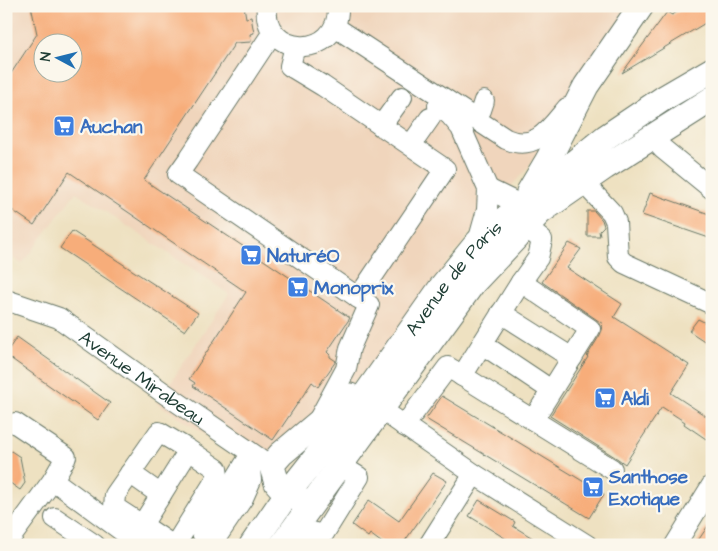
<svg xmlns="http://www.w3.org/2000/svg" width="718" height="551" font-family="'Architects Daughter',sans-serif">
  <rect width="100%" height="100%" fill="#fbf7ec"/>
  <filter id="ink" filterUnits="userSpaceOnUse"><feTurbulence type="fractalNoise" baseFrequency=".02" numOctaves="2"/><feDisplacementMap in="SourceGraphic" scale="10" xChannelSelector="R" yChannelSelector="G"/><feConvolveMatrix kernelMatrix="1 2 1 2 8 2 1 2 1" color-interpolation-filters="sRGB"/></filter>
  <filter id="wash" filterUnits="userSpaceOnUse"><feTurbulence type="fractalNoise" baseFrequency=".0096" numOctaves="4" result="noise"/><feDisplacementMap in="SourceGraphic" scale="20" xChannelSelector="R" yChannelSelector="G"/><feGaussianBlur stdDeviation="1.12" result="paint"/><feColorMatrix in="noise" values="0 0 0 0 0 0 0 0 0 0 0 0 0 0 0 0 0 1.4 0 .05"/><feComposite in="paint" operator="in"/></filter>
  <g filter="url(#wash)">
    <rect width="100%" height="100%" fill="#eee1c1"/>
    <!-- built -->
    <path fill="#f0d5bc" fill-rule="evenodd" d="M6 6H630L528 168 478 222 374 361 274 462 262 472 157 403 229 294 76 192 22 264 6 253ZM42 42H72V72H42Z"/>
    <g id="blocks">
      <!-- building -->
      <g fill="#f7ad7a" fill-rule="evenodd">
        <path d="M31 6H244L246 18 251 17 254 33 250 34 251 42 235 43 144 180 350 318 327 352 330 355V357L336 361 318 387 312 382 273 440 193 386 195 383 189 379 246 292 69 172 34 225 6 206V81L37 34ZM42 42H72V72H42Z"/>
        <path d="M687 6H712V19L622 73 667 12 672 15Z"/>
        <path d="M650 193 712 215V239L642 215Z"/>
        <path d="M587 211H594L602 220 604 226 599 231 600 236H587Z"/>
        <path d="M72 231 198 313 185 331 60 248Z"/>
        <path d="M569 243 581 249 567 268 622 304 614 317 689 365 671 393 712 420V433L706 439 684 424 685 422 662 407 625 464 618 459 550 416 588 357 587 356 600 335 602 330 601 326 603 324 542 282Z"/>
        <path d="M698 319 708 324 707 326 712 330V346L689 331Z"/>
        <path d="M17 337 110 403 98 420 6 355V353Z"/>
        <path d="M442 396 604 494 589 518 426 419Z"/>
        <path d="M11 451 20 457 25 483 20 490 6 480V458Z"/>
        <path d="M433 473 447 481 402 545H385L370 534 368 537 352 525 369 500 399 521Z"/>
        <path d="M479 500 515 522 513 526 544 545H516L469 516Z"/>
        <path d="M712 520V545H695Z"/>
      </g>
    </g>
  </g>
  <g filter="url(#ink)">
    <use href="#blocks" fill-opacity="0" stroke="#677665" stroke-width="1"/>
    <g fill="none" stroke-linecap="round" stroke-linejoin="round">
      <!-- minor casing -->
      <g stroke="#677665" stroke-width="22">
        <g id="minor">
          <path d="M267 6C261 57 340 62 338 6"/>
          <path d="M335 27 506 139C536 152 550 128 567 108"/>
          <path d="M273 32 188 160 178 174 369 305 350 348 346 369 320 417"/>
          <path d="M295 46 290 66 323 86 445 169 358 298"/>
          <path d="M438 106 450 115 461 128 488 189 487 210 478 242"/>
          <path d="M475 119 481 110 484 101"/>
          <path d="M381 126 402 97"/>
          <path d="M652 137 663 149 712 189"/>
          <path d="M411 145 430 118"/>
          <path d="M583 182 612 213 616 222 618 257 624 263 712 304"/>
          <path d="M488 189 521 205 534 210"/>
          <path id="s1" d="M6 300 59 318 161 391 272 467"/>
          <path d="M501 313 572 358"/>
          <path d="M482 344 551 390"/>
          <path d="M462 376 521 282 538 258 542 240 526 227"/>
          <path d="M369 401 474 474 587 545"/>
          <path d="M533 420 612 469"/>
          <path d="M15 423 66 457 53 480"/>
          <path d="M404 426 448 367 533 420 590 329 521 282"/>
          <path d="M130 473 161 495"/>
          <path d="M55 518 95 545"/>
          <path d="M142 525 172 545"/>
          <path d="M294 528 323 535 359 477 341 466"/>
          <path d="M202 533 251 454"/>
          <path d="M6 544 53 480 141 545"/>
          <path d="M175 545 218 476 217 469 189 450 159 432 115 495 114 507 142 525 189 450"/>
          <path d="M211 545 243 498 251 480 249 457"/>
          <path d="M429 545 474 474"/>
          <path d="M675 545 712 485"/>
        </g>
      </g>
      <!-- major casing -->
      <g stroke="#677665" stroke-width="27">
        <g id="major">
          <path d="M529 192 548 160 586 86 641 6"/>
          <path d="M300 500 287 494 277 483 272 467 274 462 281 454 350 396"/>
          <path id="s2" d="M252 545 287 494 363 398 443 285 478 242 501 222 606 137 664 98 712 70"/>
          <path d="M282 545 473 283 540 212 605 167 712 99"/>
        </g>
      </g>
      <!-- minor -->
      <use href="#minor" stroke="#fff" stroke-width="20"/>
      <!-- major -->
      <use href="#major" stroke="#fff" stroke-width="25"/>
    </g>
  </g>
  <!-- icons -->
  <defs>
    <g id="supermarket-square" transform="scale(1.125)"><rect x="-9" y="-9" width="18" height="18" rx="4" fill="#3f7fe0" stroke="#fbf7ec"/><path d="M-6-5.5h2.5l.6 2H6L4.5 2H-2.5L-4.4-4H-6ZM-1.5 3.2a1.3 1.3 0 1 0 .1 0ZM3 3.2a1.3 1.3 0 1 0 .1 0Z" fill="#fff"/></g>
  </defs>
  <g fill-rule="evenodd">
    <use href="#supermarket-square" x="64" y="126"/>
    <use href="#supermarket-square" x="251" y="255"/>
    <use href="#supermarket-square" x="298" y="287"/>
    <use href="#supermarket-square" x="605" y="398"/>
    <use href="#supermarket-square" x="593" y="487"/>
  </g>
  <g text-anchor="middle" stroke-width="4.5" stroke-linejoin="round" paint-order="stroke">
    <!-- shop labels -->
    <g font-size="19" font-weight="bold" fill="#366cbe" stroke="#fbf7ec" text-anchor="start">
      <text x="80" y="133">Auchan</text>
      <text x="267" y="262">NaturéO</text>
      <text x="314" y="294">Monoprix</text>
      <text x="621" y="405">Aldi</text>
      <text x="609" y="483">Santhose<tspan x="609" dy="22">Exotique</tspan></text>
    </g>
    <!-- street labels -->
    <g font-size="19" fill="#1f3d34" stroke="#fbf7ec">
      <text dy="7" stroke="none"><textPath href="#s2" startOffset="335">Avenue de Paris</textPath></text>
      <text dy="7" stroke="none"><textPath href="#s1" startOffset="158">Avenue Mirabeau</textPath></text>
    </g>
  </g>
  <!-- margin -->
  <rect width="718" height="551" fill="none" stroke="#fbf7ec" stroke-width="25"/>
  <!-- north arrow -->
  <g transform="translate(58 58) rotate(277)"><circle r="24" fill="#fbf7ec" stroke="#a3ada2"/>
  <path d="M0-4L9 19L0 12L-9 19Z" fill="#1f6fb2"/>
  <text y="-8" font-size="14" font-weight="bold" text-anchor="middle" fill="#1f3d34">N</text>
  </g>
</svg>
